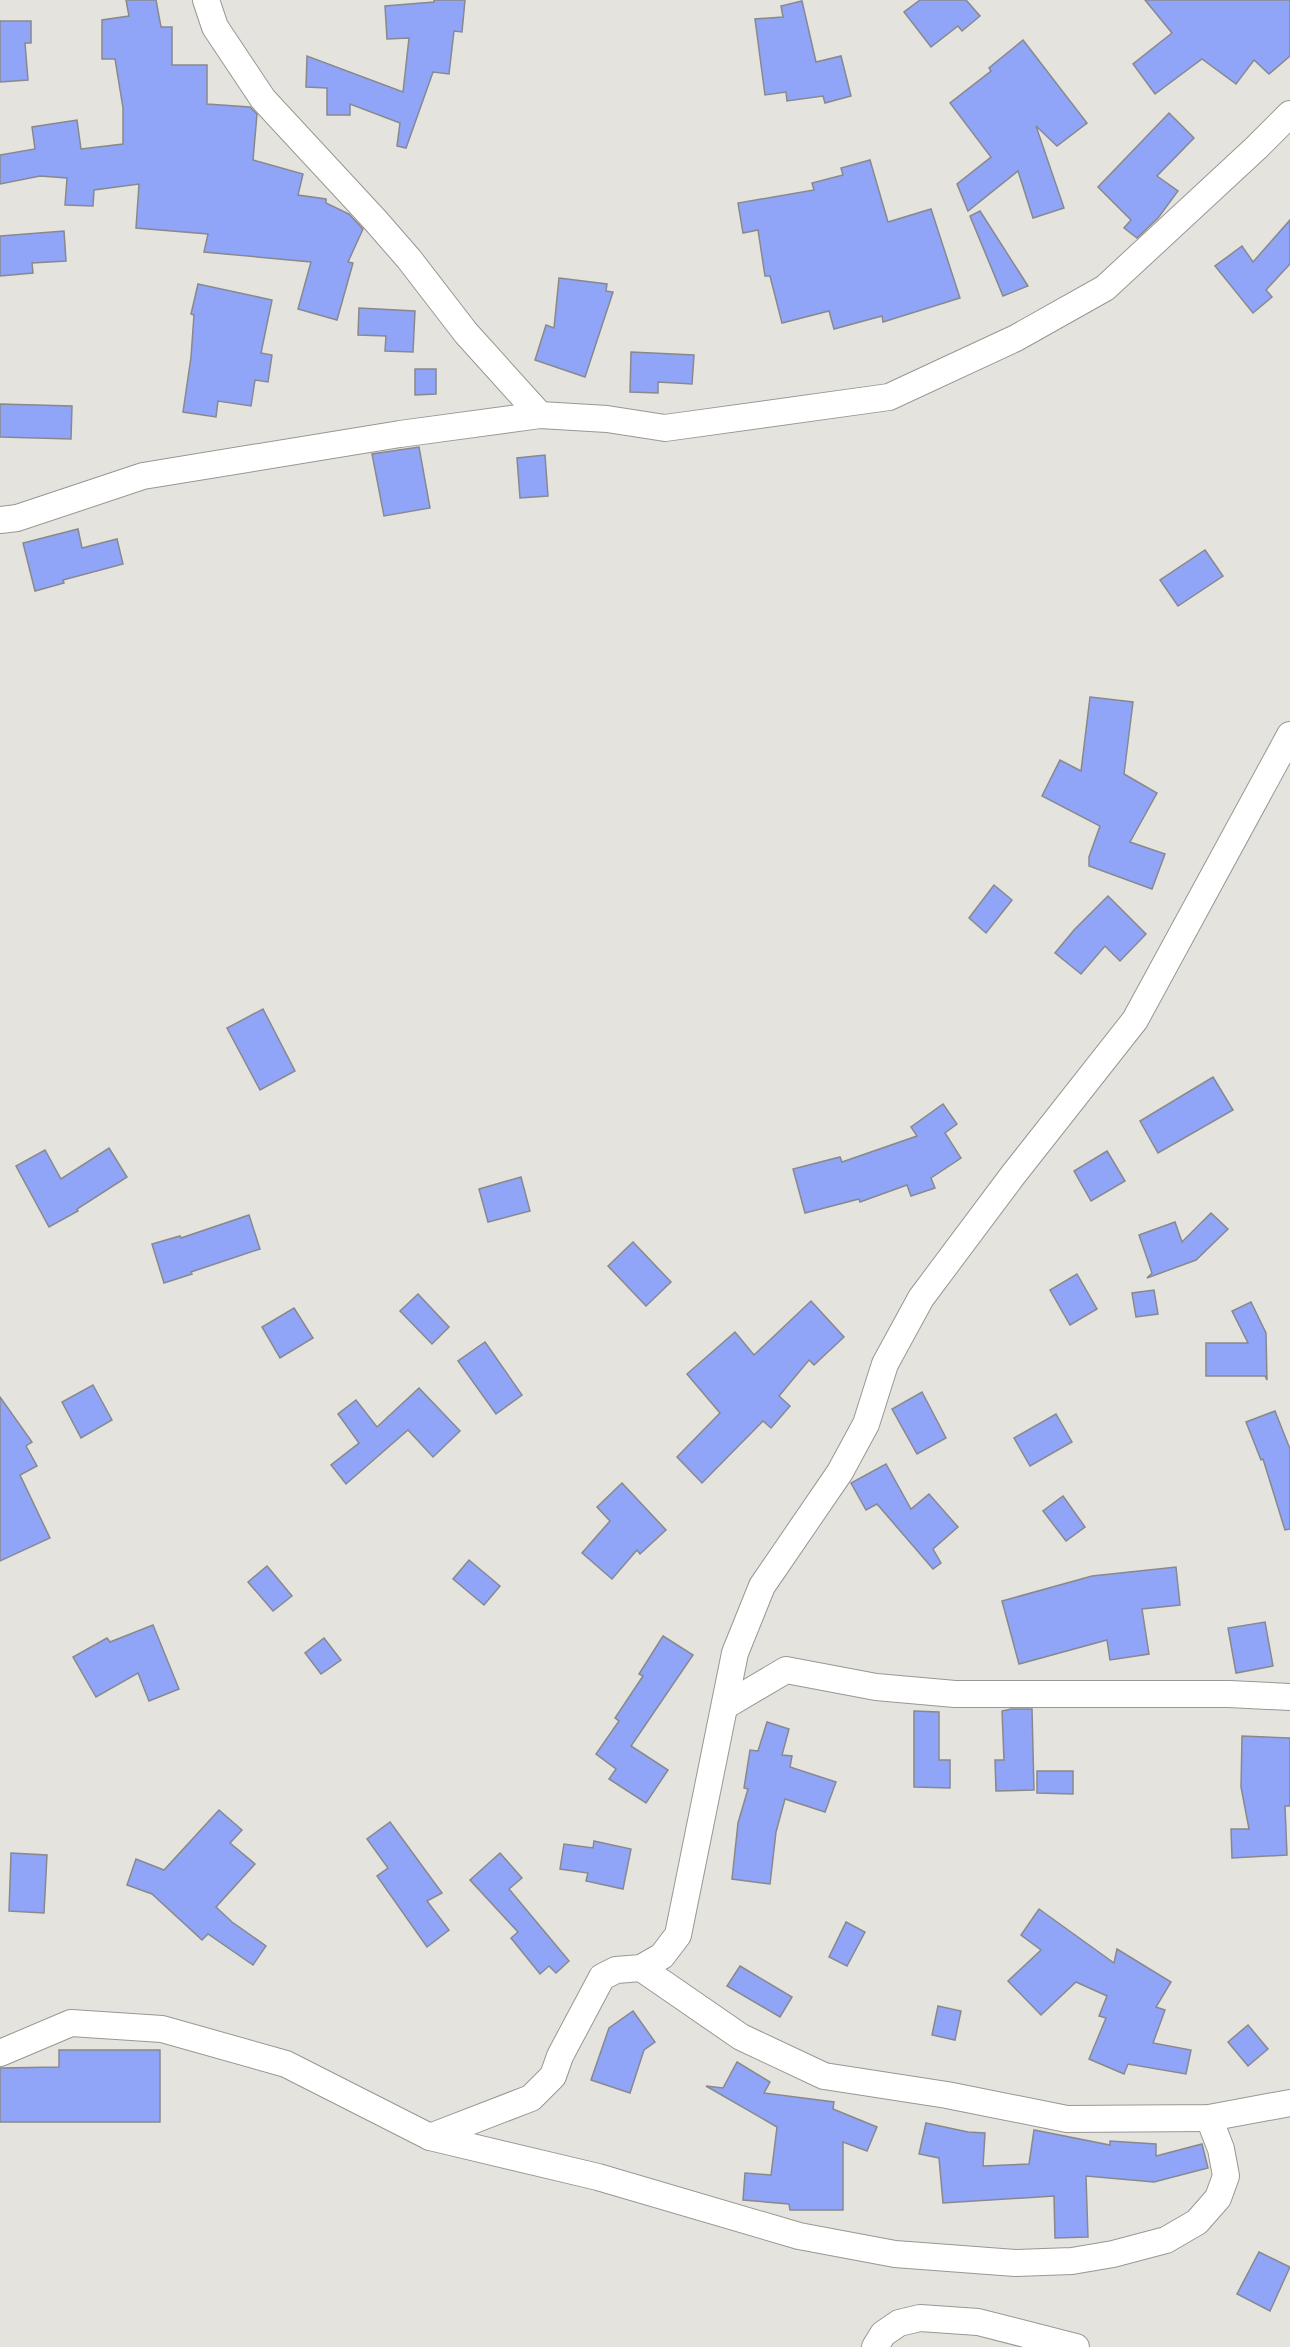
<svg xmlns="http://www.w3.org/2000/svg" width="1290" height="2347" font-family="Commissioner,sans-serif">
  <rect width="100%" height="100%" fill="#e5e3de"/>
  <!-- building -->
  <g fill="#90a4f8" stroke="#88898d" stroke-width="1.5">
    <path d="M126 0H156L161 27H172V65H207V104L250 107 257 114 253 160 303 174 298 195 326 199V203L349 214 363 229 348 262 353 263 337 320 298 309 311 262 204 252 208 234 136 228 139 184 94 190 93 206 65 205 67 178 40 176 0 184V155L35 149 32 127 77 120 81 149 123 144V108L115 59H102V20L129 16Z"/>
    <path d="M434 0H465L462 32 454 31 449 74 433 72 406 148 397 146 400 123 350 104V115H327V88L306 87 307 56 403 92 409 38 387 39 385 6 434 2Z"/>
    <path d="M920 0H966L980 16 962 31 958 26 931 47 904 12Z"/>
    <path d="M1145 0H1290V56L1269 74 1254 60 1236 84 1202 59 1155 94 1133 64 1172 33Z"/>
    <path d="M802 1 816 62 841 56 851 96 825 103 823 96 787 101 786 92 765 95 755 19 783 17 781 6Z"/>
    <path d="M0 21H31V43H25L28 80 0 82Z"/>
    <path d="M1023 40 1087 123 1057 146 1036 126 1064 208 1033 218 1018 171 968 211 957 184 991 157 950 103 991 71 989 68Z"/>
    <path d="M1169 113 1194 138 1157 176 1178 191 1158 218 1137 238 1124 228 1131 220 1098 187Z"/>
    <path d="M870 160 888 222 931 209 960 298 883 322 882 316 834 329 829 311 782 323 770 276H765L758 230 743 233 738 203 814 190 812 183 843 175 841 168Z"/>
    <path d="M980 211 1028 286 1003 296 970 216Z"/>
    <path d="M1290 220V264L1266 290 1272 297 1253 313 1215 266 1242 246 1253 262Z"/>
    <path d="M64 231 66 261 32 263 33 273 0 276V236Z"/>
    <path d="M559 278 607 284 606 291 613 292 585 377 535 360 546 325 554 328Z"/>
    <path d="M198 284 272 300 261 353 272 355 268 382 255 380 251 406 218 401 216 417 183 412 191 357 194 315 191 314Z"/>
    <path d="M359 308 415 311 413 352 385 351 386 336 358 335Z"/>
    <path d="M631 352 694 355 692 384 658 382V393L630 392Z"/>
    <path d="M415 369H436V394L415 395Z"/>
    <path d="M0 404 72 406 71 439 0 437Z"/>
    <path d="M419 447 430 508 384 516 372 454Z"/>
    <path d="M545 455 548 496 520 498 517 458Z"/>
    <path d="M78 529 82 548 117 539 123 564 63 580 64 583 35 591 23 543Z"/>
    <path d="M1205 550 1223 576 1178 606 1160 580Z"/>
    <path d="M1090 697 1133 702 1124 774 1157 793 1130 842 1165 854 1152 889 1089 866V857L1100 826 1042 796 1060 760 1081 771Z"/>
    <path d="M994 885 1012 900 986 933 969 918Z"/>
    <path d="M1108 896 1146 934 1120 961 1105 946 1081 974 1055 953 1074 930Z"/>
    <path d="M263 1009 295 1071 260 1090 227 1028Z"/>
    <path d="M1213 1077 1233 1110 1158 1153 1140 1121Z"/>
    <path d="M943 1104 957 1124 945 1133 961 1158 931 1178 935 1188 911 1196 907 1185 860 1202 859 1199 805 1213 793 1169 840 1157 842 1162 917 1136 911 1127Z"/>
    <path d="M109 1148 127 1177 77 1209 78 1211 49 1227 16 1166 45 1150 61 1179Z"/>
    <path d="M1107 1151 1125 1181 1091 1201 1074 1171Z"/>
    <path d="M521 1177 530 1211 488 1222 479 1189Z"/>
    <path d="M1211 1213 1228 1229 1196 1260 1147 1278 1152 1273 1139 1235 1175 1222 1182 1242Z"/>
    <path d="M249 1215 260 1249 191 1272 192 1274 164 1283 152 1244 180 1236 181 1238Z"/>
    <path d="M633 1242 671 1282 646 1306 608 1266Z"/>
    <path d="M1077 1274 1097 1309 1070 1325 1050 1290Z"/>
    <path d="M1154 1290 1158 1314 1136 1317 1132 1293Z"/>
    <path d="M418 1294 449 1327 432 1344 400 1311Z"/>
    <path d="M811 1301 844 1337 814 1365 809 1360 779 1396 790 1406 771 1428 763 1421 702 1483 677 1457 720 1413 687 1374 735 1332 754 1355Z"/>
    <path d="M1251 1302 1266 1333 1267 1380 1265 1376H1206V1343H1248L1232 1311Z"/>
    <path d="M294 1308 313 1338 280 1358 262 1327Z"/>
    <path d="M485 1342 522 1395 496 1414 458 1361Z"/>
    <path d="M93 1385 112 1420 81 1438 62 1402Z"/>
    <path d="M419 1388 460 1431 433 1457 408 1430 346 1484 331 1465 359 1443 338 1414 356 1400 377 1427Z"/>
    <path d="M922 1392 946 1438 917 1454 892 1409Z"/>
    <path d="M0 1397 32 1442 26 1446 37 1466 20 1475 50 1538 0 1561Z"/>
    <path d="M1275 1411 1290 1449V1529L1285 1530 1263 1459 1261 1460 1246 1422Z"/>
    <path d="M1056 1414 1072 1442 1030 1466 1014 1438Z"/>
    <path d="M886 1464 911 1509 929 1494 958 1527 933 1549 941 1563 933 1569 877 1504 866 1510 851 1483Z"/>
    <path d="M622 1483 666 1530 640 1554 637 1550 612 1579 582 1553 610 1521 597 1507Z"/>
    <path d="M1063 1496 1085 1527 1066 1541 1043 1511Z"/>
    <path d="M469 1560 500 1586 484 1605 453 1579Z"/>
    <path d="M267 1566 292 1596 273 1611 248 1582Z"/>
    <path d="M1176 1567 1180 1605 1142 1609 1149 1654 1110 1660 1107 1640 1019 1664 1002 1601 1092 1576Z"/>
    <path d="M1265 1622 1273 1666 1236 1673 1228 1628Z"/>
    <path d="M153 1625 179 1689 149 1701 138 1673 96 1697 73 1657 107 1638 110 1642Z"/>
    <path d="M663 1636 693 1655 631 1746 668 1770 646 1803 609 1779 616 1769 596 1754 619 1721 615 1718 643 1676 639 1674Z"/>
    <path d="M324 1638 341 1660 321 1674 305 1653Z"/>
    <path d="M1011 1709H1032L1034 1790 996 1791 995 1760H1004L1002 1711Z"/>
    <path d="M914 1711 939 1712V1760H950V1788L914 1787Z"/>
    <path d="M767 1722 789 1729 782 1755 792 1756 790 1767 836 1782 825 1812 785 1799 776 1832 770 1884 732 1879 738 1823 748 1789 744 1788 750 1750 758 1751Z"/>
    <path d="M1242 1736 1290 1738V1806H1285L1287 1855 1232 1858 1231 1829H1249L1241 1787Z"/>
    <path d="M1037 1771H1073V1794L1037 1793Z"/>
    <path d="M219 1810 242 1830 230 1843 255 1864 216 1907 232 1922 266 1946 253 1965 208 1934 202 1940 152 1894 127 1885 136 1859 164 1870Z"/>
    <path d="M390 1822 442 1893 427 1901 449 1930 427 1947 377 1876 388 1868 367 1839Z"/>
    <path d="M594 1841 631 1849 623 1889 586 1881 588 1873 560 1869 564 1844 593 1848Z"/>
    <path d="M11 1853 47 1855 44 1913 9 1911Z"/>
    <path d="M500 1853 522 1878 509 1889 569 1961 556 1973 549 1966 540 1974 511 1938 518 1932 470 1880Z"/>
    <path d="M1039 1909 1114 1963 1117 1949 1171 1982 1156 2007 1165 2010 1153 2043 1191 2050 1186 2074 1128 2064 1124 2074 1089 2059 1106 2018 1099 2016 1107 1996 1076 1982 1041 2015 1008 1981 1041 1950 1021 1935Z"/>
    <path d="M846 1922 865 1932 847 1966 829 1957Z"/>
    <path d="M740 1966 792 1997 780 2017 727 1986Z"/>
    <path d="M938 2006 961 2011 955 2040 932 2035Z"/>
    <path d="M633 2011 655 2042 644 2050 630 2093 591 2080 609 2028Z"/>
    <path d="M1248 2025 1268 2049 1248 2066 1228 2042Z"/>
    <path d="M59 2050H160V2122H0V2068L59 2067Z"/>
    <path d="M737 2062 770 2082 764 2093 834 2102 833 2109 877 2127 867 2151 843 2142V2210H790L789 2204 743 2200 745 2173 771 2175 777 2127 706 2086 723 2088Z"/>
    <path d="M926 2123 968 2132 985 2133 983 2166 1029 2164 1034 2130 1110 2145V2141L1156 2144V2156L1202 2144 1208 2168 1154 2182 1086 2176 1088 2237 1055 2238 1054 2196 943 2203 939 2158 919 2154Z"/>
    <path d="M1259 2252 1290 2267 1270 2311 1237 2294Z"/>
  </g>
  <g fill="none" stroke-linecap="round" stroke-linejoin="round">
    <!-- minor casing -->
    <g stroke="#999793" stroke-width="28">
      <g id="minor">
        <path d="M206 0 215 27 263 99 375 220 409 259 466 333 540 415"/>
        <path d="M0 520 17 518 143 476 400 434 540 415 607 419 665 428 889 397 1016 338 1105 288 1256 148 1290 114"/>
        <path d="M725 1706 786 1670 876 1687 955 1694H1229L1290 1697"/>
        <path d="M641 1968 741 2037 824 2076 947 2095 1067 2119 1209 2118 1290 2103"/>
        <path d="M0 2053 71 2023 162 2029 286 2064 430 2137 598 2177 799 2236 895 2254 1015 2263 1072 2261 1113 2254 1166 2240 1197 2222 1218 2198 1226 2176 1221 2149 1209 2118"/>
        <path d="M430 2137 531 2098 553 2076 560 2056 602 1977 616 1970 641 1968 662 1956 678 1935 735 1653 762 1586 840 1472 866 1424 885 1364 921 1298 1013 1175 1135 1020 1290 735"/>
        <path d="M875 2347 883 2334 899 2323 920 2318 978 2322 1076 2347"/>
      </g>
    </g>
    <!-- minor -->
    <use href="#minor" stroke="#fff" stroke-width="26"/>
  </g>
</svg>
